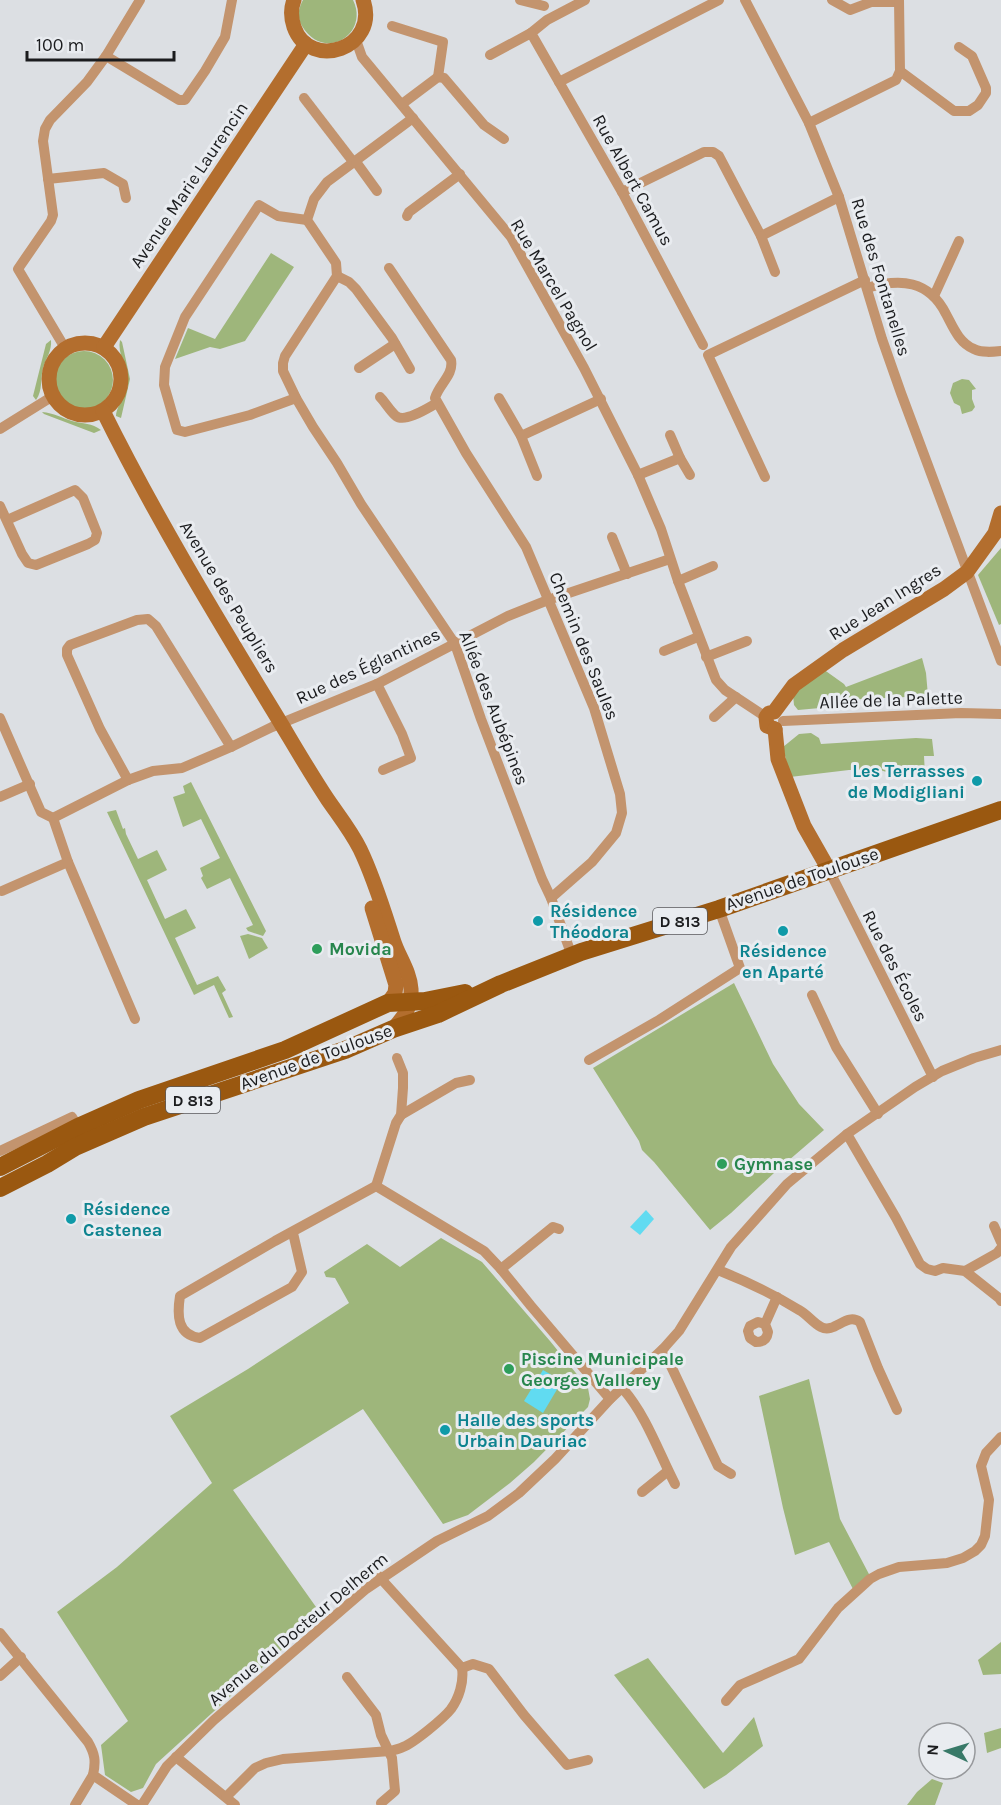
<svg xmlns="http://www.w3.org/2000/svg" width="1001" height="1805" font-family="Karla,sans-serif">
  <rect width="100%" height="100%" fill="#dcdfe3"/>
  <!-- green -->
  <g fill="#9eb67b">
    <path d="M303 0H353C370 34 324 63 302 26 297 18 298 9 303 0Z"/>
    <path d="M271 253 294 267 245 341 220 349 210 347 175 359 188 328 215 339Z"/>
    <path d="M51 340C52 351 46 358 43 368 40 379 43 390 36 400L33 396 46 344Z"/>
    <path d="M120 340 122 342 130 379 121 418 116 416C117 403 129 393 128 379 127 365 117 354 120 340Z"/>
    <circle cx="84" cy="380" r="29"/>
    <path d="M962 379 969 380 976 389 972 390V399L975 407 972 411 962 414 960 406 954 403 950 393 953 383Z"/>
    <path d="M42 412C54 413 62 418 72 421 83 424 92 423 101 430L94 433 44 414Z"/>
    <path d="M1001 548V624L999 625 978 575Z"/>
    <path d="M922 658 926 673 928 696 820 701V708L798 710 794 705 793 695 823 669 844 684 846 687Z"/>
    <path d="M811 733 819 738 821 744 916 738 932 739 934 756H924L925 775H896L880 770H849L790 777 783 747 799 734Z"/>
    <path d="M191 782 266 931 263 936 248 931 246 928 253 925 230 878 207 889 201 878 203 876 200 868 220 858 201 819 183 827 173 797 185 793 183 786Z"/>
    <path d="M116 810 123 829 125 828 126 834 138 859 157 850 167 870 147 880 165 919 186 909 196 928 175 938 197 985 218 976 226 990 222 993 233 1017 229 1018 214 985 194 995 107 812Z"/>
    <path d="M248 934 262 938 268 948 249 959 240 936Z"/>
    <path d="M734 983 773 1064 799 1104 824 1130 774 1173 731 1213 710 1230 654 1162 642 1150 639 1141 593 1068Z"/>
    <path d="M441 1238 482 1262 550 1341 588 1388 590 1399 588 1407 534 1462 510 1483 468 1515 443 1524 363 1409 233 1490 321 1614 156 1764 143 1788 131 1792 105 1775 101 1745 128 1721 57 1612 117 1567 212 1483 170 1416 248 1369 349 1303 335 1278 326 1277 324 1272 367 1244 400 1267Z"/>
    <path d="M809 1379 840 1519 870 1576 855 1593 829 1542 795 1555 783 1508 759 1396Z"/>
    <path d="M1001 1642V1674L983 1675 978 1660Z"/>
    <path d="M648 1658 723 1753 754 1717 763 1746 726 1775 704 1789 614 1675Z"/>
    <path d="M1001 1728V1748L987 1753 984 1733Z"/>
    <path d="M932 1779 943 1783 935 1805H907L917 1792Z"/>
  </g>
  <!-- water -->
  <g fill="#61dbf1">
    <path d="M646 1210 654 1219 640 1235 630 1227Z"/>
    <path d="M543 1370 562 1381 543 1413 524 1401Z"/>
  </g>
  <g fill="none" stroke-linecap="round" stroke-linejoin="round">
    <!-- street -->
    <g stroke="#c3946e" stroke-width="10">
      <path d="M520 0 544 6"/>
      <path d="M585 0 547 20 531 33 622 192 703 345"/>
      <path d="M745 0 809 123 839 197 882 339 901 393 1001 661"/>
      <path d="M832 0 850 10 871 2H899"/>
      <path d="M392 26 443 42 438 77"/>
      <path d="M356 40 362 57 511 237 584 368 638 475 661 529 678 581 716 680 725 690 766 717"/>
      <path d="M490 55 531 33"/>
      <path d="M106 56 179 100H185L205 71 225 37 232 0"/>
      <path d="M900 71 954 111H969L978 105 986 93V88L972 56 959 47"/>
      <path d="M559 82 719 0"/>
      <path d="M304 98 354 163"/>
      <path d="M402 104 438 77 444 78 484 125 504 139"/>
      <path d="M413 118 327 182 314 199 307 220 336 263 337 276 285 356 283 363V371L296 398 313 427 337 463 361 504 455 644 481 719 542 879 551 898 572 956"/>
      <path d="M809 123 896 80 900 71 899 0"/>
      <path d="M356 162 377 191"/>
      <path d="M48 179 104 173 123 184 126 198"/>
      <path d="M622 192 704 152H713L719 156 761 236 839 197"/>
      <path d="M407 216 409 212 460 174"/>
      <path d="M761 236 775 272"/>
      <path d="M389 268 451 360C454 375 439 384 435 398L466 453 526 547 594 708 620 794 622 813 616 833 592 862 551 898"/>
      <path d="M337 276 349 282 356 289 392 338 410 369"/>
      <path d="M867 288C900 278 929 280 946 314 953 327 959 343 974 349 982 353 992 352 1001 351"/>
      <path d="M934 296 959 241"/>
      <path d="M65 348 18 269 51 221 53 215 43 141 45 129 50 120 87 82 106 56 140 0"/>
      <path d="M359 368 395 344"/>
      <path d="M380 397C385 402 390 411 396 416 405 423 428 408 437 403"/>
      <path d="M296 398 250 415 185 432 177 430 164 385 165 367 185 317 259 205 278 216 307 220"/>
      <path d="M499 398 521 436 537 476"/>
      <path d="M0 429 53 396"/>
      <path d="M670 435 680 458"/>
      <path d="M521 436 601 399"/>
      <path d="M638 475 680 458 690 475"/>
      <path d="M765 477 708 355 865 280"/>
      <path d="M0 506 22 554 28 563 36 565 88 544 95 540 97 533 83 498 75 490 7 520"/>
      <path d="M612 537 627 574"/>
      <path d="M678 581 713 566"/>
      <path d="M664 651 698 637"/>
      <path d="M706 657 747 641"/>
      <path d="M377 684 402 734 411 758 383 770"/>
      <path d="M714 717 736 697"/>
      <path d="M0 718 41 812 53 818 68 862 135 1019"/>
      <path d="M783 721 961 713 1001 714"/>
      <path d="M128 780 100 729 67 655V649L70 645 137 620 148 619 156 626 231 747"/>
      <path d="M0 797 30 784"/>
      <path d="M53 818 128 780 153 771 182 768 231 747 272 727 377 684 508 616 548 600 670 559"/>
      <path d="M829 870 933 1077"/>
      <path d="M2 891 68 862"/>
      <path d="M812 995 836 1047 878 1114"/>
      <path d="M589 1060 659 1020 740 968 719 909"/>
      <path d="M401 1115 456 1083 470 1080"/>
      <path d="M847 1134 896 1218 920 1264 927 1269 935 1271 943 1268 965 1271 999 1298 1001 1301"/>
      <path d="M0 1151 72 1117 78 1127"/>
      <path d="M376 1186 484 1251 501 1269 531 1306 610 1399"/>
      <path d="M376 1186 396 1123 401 1115 403 1088V1073L397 1058"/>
      <path d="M994 1226 1001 1242"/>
      <path d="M293 1233 302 1272 292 1287 200 1338C177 1335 177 1315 180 1296L275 1241 376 1186"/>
      <path d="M501 1269 553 1227 559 1229"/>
      <path d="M718 1270C746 1281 773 1294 799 1310 807 1314 813 1323 821 1327 835 1334 846 1312 860 1322L878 1368 897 1410"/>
      <path d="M965 1271 997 1253 1001 1248"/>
      <path d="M765 1324 758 1322 750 1326 748 1331 750 1338 756 1342C763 1342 767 1339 768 1332L765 1324 777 1297"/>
      <path d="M663 1349 718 1466 731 1474"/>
      <path d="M623 1389C646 1415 659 1453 675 1484"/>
      <path d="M642 1492 668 1471"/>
      <path d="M373 1570 462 1668 473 1664 489 1669 524 1715 567 1765 588 1760"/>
      <path d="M0 1633 88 1742C95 1754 96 1761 93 1775L137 1805"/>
      <path d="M0 1676 21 1657"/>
      <path d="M347 1677 376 1715 381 1735 392 1758 395 1791 381 1803"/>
      <path d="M726 1701 740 1685 799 1659 838 1608 870 1579 879 1574 899 1567 947 1563 963 1558 975 1551 981 1545 985 1536 989 1500 981 1466 986 1453 1001 1437"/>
      <path d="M176 1757 235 1805"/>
      <path d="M226 1797 255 1768 266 1763 283 1759 390 1751C394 1750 399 1749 403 1747 414 1743 444 1718 451 1709 459 1698 464 1682 462 1668"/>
      <path d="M75 1805 93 1775"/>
      <path d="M142 1805 167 1766 214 1720 366 1589 437 1541 488 1516 519 1493 555 1459 610 1399 663 1349 679 1331 731 1247 787 1184 847 1134 915 1087 942 1071 974 1058 1001 1050"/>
    </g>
    <!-- secondary -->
    <g stroke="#b36e2e" stroke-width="15">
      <path d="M294 0C290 10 291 18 294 27 310 72 380 48 363 0"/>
      <circle cx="85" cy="379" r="36"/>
      <path d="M104 347 306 44"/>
      <path d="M103 411C153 512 212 610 271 707 290 738 308 770 328 800 339 816 351 831 360 849 374 878 383 908 393 939 398 956 410 971 411 989 412 1007 404 1017 393 1029"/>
      <path d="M775 729 767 726 766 717 769 713 774 712 794 685 843 650 944 589 967 572 995 533 1001 513"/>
      <path d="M775 729 778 759 804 826 829 870"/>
      <path d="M372 908 396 985 395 993 388 1003"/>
    </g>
    <!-- primary -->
    <g stroke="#9a5810" stroke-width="18">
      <path d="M0 1167 78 1127 139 1100 285 1050 388 1003 425 1001 465 993"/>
      <path d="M0 1188 47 1164 75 1147 144 1117 345 1050 393 1029 438 1014 501 984 581 952 719 909 1001 810"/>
    </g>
  </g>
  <!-- markers -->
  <g fill="#0f9aa8" stroke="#e9ecf0" stroke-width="2">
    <circle cx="977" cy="781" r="6"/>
    <circle cx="538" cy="921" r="6"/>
    <circle cx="783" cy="931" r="6"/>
    <circle cx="71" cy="1219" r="6"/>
    <circle cx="445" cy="1430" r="6"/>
  </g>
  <g fill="#2e9e5b" stroke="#e9ecf0" stroke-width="2">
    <circle cx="317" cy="949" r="6"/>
    <circle cx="722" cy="1164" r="6"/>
    <circle cx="509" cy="1369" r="6"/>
  </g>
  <g text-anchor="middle" stroke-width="6" stroke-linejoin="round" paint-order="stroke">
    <!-- shield labels -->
    <g fill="#e9ecf0" stroke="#595a5d" stroke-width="1.5">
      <rect x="653" y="908" width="54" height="26" rx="4.5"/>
      <rect x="166" y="1087" width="54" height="26" rx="4.5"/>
    </g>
    <g font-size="16" font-weight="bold" fill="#1b1c1e">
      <text x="680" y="927">D 813</text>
      <text x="193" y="1106">D 813</text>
    </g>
    <!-- street labels -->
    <g font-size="18" fill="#1b1c1e" stroke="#e9ecf0">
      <text transform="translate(633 180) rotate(61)" y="6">Rue Albert Camus</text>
      <text transform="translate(189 185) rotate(-56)" y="6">Avenue Marie Laurencin</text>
      <text transform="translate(881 277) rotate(73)" y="6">Rue des Fontanelles</text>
      <text transform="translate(554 285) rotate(59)" y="6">Rue Marcel Pagnol</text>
      <text transform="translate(229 597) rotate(59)" y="6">Avenue des Peupliers</text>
      <text transform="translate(885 602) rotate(-32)" y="6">Rue Jean Ingres</text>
      <text transform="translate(584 646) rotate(68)" y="6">Chemin des Saules</text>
      <text transform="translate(368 666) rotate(-25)" y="6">Rue des Églantines</text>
      <text transform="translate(891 700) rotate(-2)" y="6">Allée de la Palette</text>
      <text transform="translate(494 708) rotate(69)" y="6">Allée des Aubépines</text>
      <text transform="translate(802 879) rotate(-19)" y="6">Avenue de Toulouse</text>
      <text transform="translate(895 966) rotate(63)" y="6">Rue des Écoles</text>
      <text transform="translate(316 1057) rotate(-20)" y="6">Avenue de Toulouse</text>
      <text transform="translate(298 1629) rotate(-40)" y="6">Avenue du Docteur Delherm</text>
    </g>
    <!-- culture labels -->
    <g font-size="18" font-weight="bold" fill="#0d838f" stroke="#e9ecf0" text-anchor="start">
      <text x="965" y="777" text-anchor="end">Les Terrasses<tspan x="965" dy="21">de Modigliani</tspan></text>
      <text x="550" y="917">Résidence<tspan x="550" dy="21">Théodora</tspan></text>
      <text x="783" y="957" text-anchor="middle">Résidence<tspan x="783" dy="21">en Aparté</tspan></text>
      <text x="83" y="1215">Résidence<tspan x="83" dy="21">Castenea</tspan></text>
      <text x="457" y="1426">Halle des sports<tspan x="457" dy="21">Urbain Dauriac</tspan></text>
    </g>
    <!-- leisure labels -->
    <g font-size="18" font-weight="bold" fill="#27864d" stroke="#e9ecf0" text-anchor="start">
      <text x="329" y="955">Movida</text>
      <text x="734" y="1170">Gymnase</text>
      <text x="521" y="1365">Piscine Municipale<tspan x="521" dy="21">Georges Vallerey</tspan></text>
    </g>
  </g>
  <!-- north arrow -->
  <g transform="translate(947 1751) rotate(274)"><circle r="28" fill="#e9ecf0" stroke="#97999c" stroke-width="1.5"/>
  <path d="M0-4.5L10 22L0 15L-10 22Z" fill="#387968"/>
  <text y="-9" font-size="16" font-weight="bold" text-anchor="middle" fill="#1b1c1e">N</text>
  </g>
  <!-- scale -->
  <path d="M27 51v9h147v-9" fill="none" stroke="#1b1c1e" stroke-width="3"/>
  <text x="36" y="51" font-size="18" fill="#1b1c1e" stroke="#e9ecf0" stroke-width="4.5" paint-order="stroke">100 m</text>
</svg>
